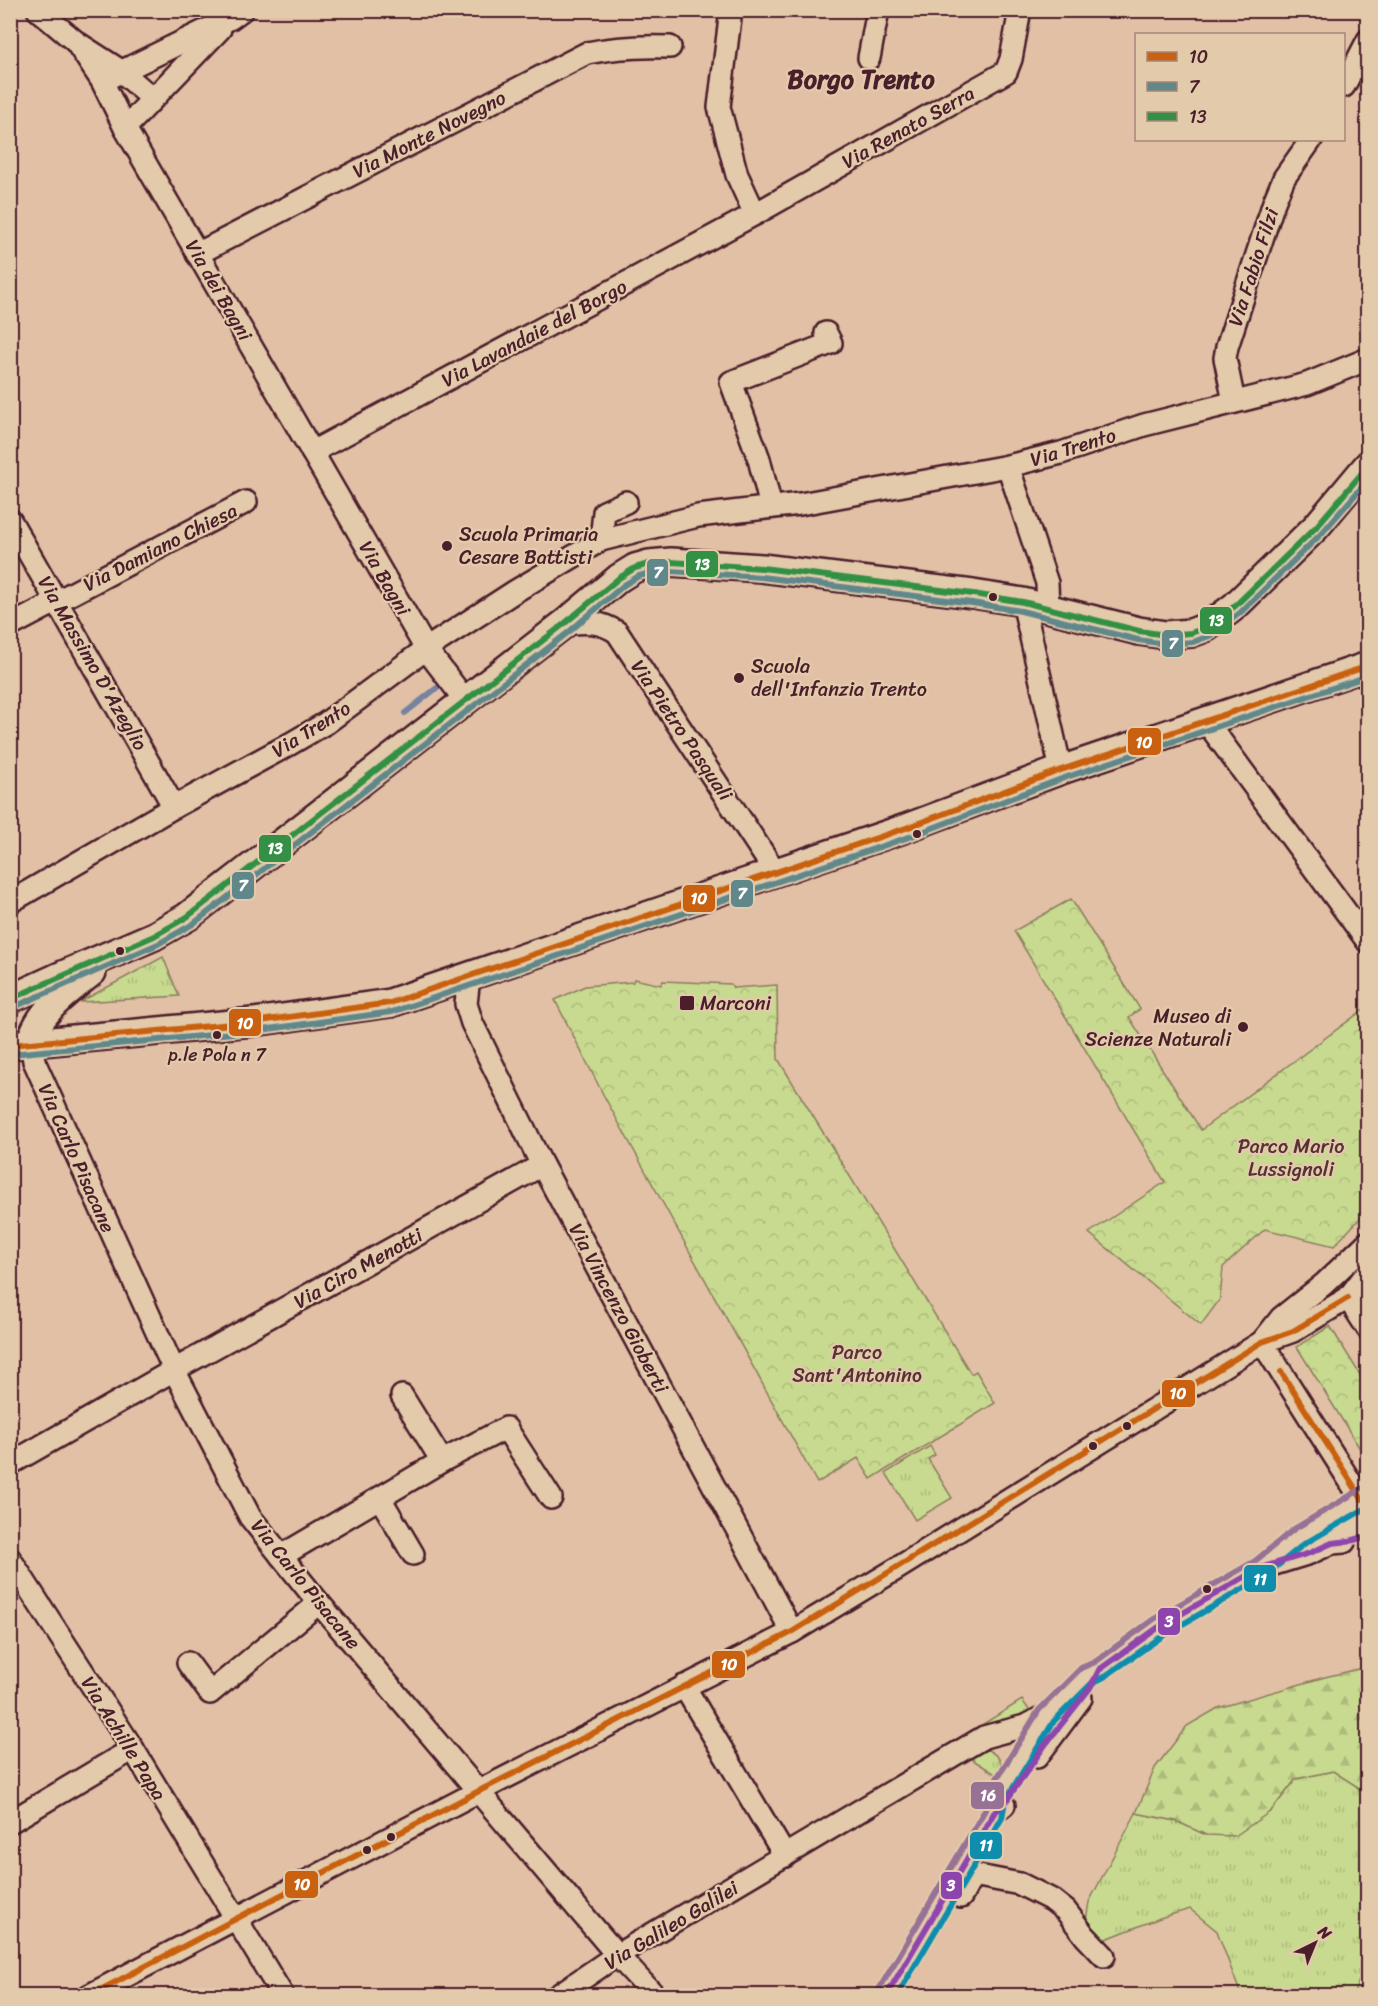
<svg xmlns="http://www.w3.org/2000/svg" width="1378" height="2006" font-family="Sriracha,sans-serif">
  <defs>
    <pattern id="grass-tufts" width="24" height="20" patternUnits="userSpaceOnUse" patternTransform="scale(1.5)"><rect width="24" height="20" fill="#c8da8f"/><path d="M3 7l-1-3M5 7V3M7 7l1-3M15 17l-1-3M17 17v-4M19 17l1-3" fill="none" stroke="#adbb7c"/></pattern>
    <pattern id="forest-firs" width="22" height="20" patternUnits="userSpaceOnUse" patternTransform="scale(1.5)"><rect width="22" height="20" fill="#c8da8f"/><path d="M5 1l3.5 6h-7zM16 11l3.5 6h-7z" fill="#adbb7c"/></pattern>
    <pattern id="park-crowns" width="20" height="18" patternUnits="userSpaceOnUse" patternTransform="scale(1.5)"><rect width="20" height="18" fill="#c8da8f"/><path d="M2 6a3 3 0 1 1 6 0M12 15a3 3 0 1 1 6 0" fill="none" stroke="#adbb7c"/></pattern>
  </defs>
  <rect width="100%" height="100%" fill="#e2c0a6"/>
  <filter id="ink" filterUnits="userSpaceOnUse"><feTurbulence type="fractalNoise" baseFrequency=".0167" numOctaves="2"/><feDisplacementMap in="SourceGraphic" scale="12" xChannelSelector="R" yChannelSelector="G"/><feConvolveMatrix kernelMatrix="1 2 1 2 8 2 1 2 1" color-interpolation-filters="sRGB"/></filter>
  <g filter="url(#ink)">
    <!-- grass -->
    <g fill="url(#grass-tufts)" stroke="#897c5d" stroke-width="1.5">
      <path d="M163 957 179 996 80 1002Z"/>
      <path d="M930 1446 935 1455 928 1459 952 1498 915 1520 886 1473Z"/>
      <path d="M1022 1700 1032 1714 977 1733 975 1729Z"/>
      <path d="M988 1750C1001 1757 1003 1763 1000 1777L970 1758 977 1751Z"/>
      <path d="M1333 1771C1341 1776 1350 1780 1357 1787 1375 1805 1368 1860 1363 1883L1367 1886V1962L1353 1995H1241L1217 1931 1190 1909 1160 1918 1098 1942 1085 1927 1089 1902 1136 1813 1176 1821 1206 1835 1271 1811 1296 1779Z"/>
    </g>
    <!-- forest -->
    <path fill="url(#forest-firs)" stroke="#897c5d" stroke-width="1.5" d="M1367 1667V1804L1358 1787 1333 1771 1296 1779 1271 1811 1235 1836 1206 1835 1176 1821 1136 1813 1155 1768 1187 1726 1218 1708 1325 1677Z"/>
    <!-- park -->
    <g fill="url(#park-crowns)" stroke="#897c5d" stroke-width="1.5">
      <path d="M1071 899 1140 1009 1129 1017 1201 1130 1367 1007V1211L1334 1246 1265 1229 1223 1267 1220 1299 1201 1325 1089 1233 1165 1182 1014 931Z"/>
      <path d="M634 979 661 985 663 981 731 984 733 988 777 985 778 1059 971 1374 976 1371 995 1403 871 1479 858 1458 817 1483 604 1096 555 1000 585 986 633 982Z"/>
      <path d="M1330 1326 1367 1386V1460L1297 1347Z"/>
    </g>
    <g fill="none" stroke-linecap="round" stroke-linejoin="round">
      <!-- stream -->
      <path stroke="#7583a1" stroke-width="6" d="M405 713 438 687"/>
      <!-- minor casing -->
      <g stroke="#4a1f2b" stroke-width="26">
        <g id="minor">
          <path d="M38 10 76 42 121 71 152 98"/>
          <path d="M731 10 719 107 737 175 755 214"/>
          <path d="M76 42 102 81 125 128 426 649 465 700"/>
          <path d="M869 58 878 10"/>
          <path d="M102 81 231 18 242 10"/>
          <path d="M1344 86 1368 40"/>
          <path d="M125 128 220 29"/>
          <path d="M197 254 587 53C615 47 641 46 670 47"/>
          <path d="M1234 402 1225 358 1227 347 1274 202 1284 178 1311 140"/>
          <path d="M312 452 755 214 1006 72 1011 59 1020 10"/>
          <path d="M1008 466 1047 583 1048 610"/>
          <path d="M771 507 759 459 731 382 831 343 826 333"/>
          <path d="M10 520 174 807"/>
          <path d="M601 540 604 512 626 502"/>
          <path d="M1023 602 1061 770"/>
          <path d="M564 624C586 622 597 620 617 632L776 873"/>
          <path d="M10 626 246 502"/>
          <path d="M1206 721 1368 942"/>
          <path d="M10 902 174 807 290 744 326 723 426 649 514 592 601 540 698 516 800 504 1008 466 1061 453 1144 425 1307 384 1368 359"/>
          <path d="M469 977 466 1004 472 1023 542 1165 792 1632"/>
          <path d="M31 1041 34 1061 174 1370 250 1517 319 1603 617 1955 655 1996"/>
          <path d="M1348 1298 1368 1329"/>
          <path d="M1262 1342 1367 1508V1519C1360 1527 1342 1535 1332 1543"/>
          <path d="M1262 1342 1281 1318 1324 1284 1368 1242"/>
          <path d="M402 1396 442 1461"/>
          <path d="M10 1464 174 1370 542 1165"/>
          <path d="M380 1498 413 1554"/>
          <path d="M281 1556 442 1461 506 1428 551 1498"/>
          <path d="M10 1559 133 1749 283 1996"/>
          <path d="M1271 1565 1310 1553 1332 1543 1344 1542"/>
          <path d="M188 1663 210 1693 319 1603"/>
          <path d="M684 1686 785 1856"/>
          <path d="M1037 1757 1081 1698"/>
          <path d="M994 1813 996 1798 1016 1764 1047 1715 1087 1675 1099 1670 1159 1627 1260 1568 1299 1537 1368 1496"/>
          <path d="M10 1822 133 1749"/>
          <path d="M961 1897 973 1875 1020 1884 1052 1900 1066 1911 1085 1936 1104 1956"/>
          <path d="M88 1996 479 1791 792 1632 898 1568 1262 1342 1293 1331 1348 1298 1368 1272"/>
          <path d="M557 1996 617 1955 957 1753 984 1737 1025 1726 1047 1715"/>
          <path d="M886 1996 994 1813 1004 1805"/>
        </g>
      </g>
      <!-- major casing -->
      <g stroke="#4a1f2b" stroke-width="32">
        <g id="major">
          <path d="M10 999 56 978 154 936 187 917 564 624 619 578 635 568 649 564 671 562 762 568 973 594 1023 602 1139 631 1166 635 1191 633 1207 627 1235 606 1316 527 1368 465"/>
          <path d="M31 1041C40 1010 67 992 92 972"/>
          <path d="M10 1045 253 1022 390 1003 906 828 1061 770 1368 666"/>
        </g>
      </g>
      <!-- minor -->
      <use href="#minor" stroke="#e3caab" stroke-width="21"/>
      <!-- major -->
      <use href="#major" stroke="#e3caab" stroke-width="27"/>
      <!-- bus-1 casing -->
      <g stroke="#e3caab" stroke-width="10">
        <g id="bus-1">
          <path d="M10 1045 253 1022 390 1003 906 828 1061 770 1368 666"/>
          <path d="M1281 1372 1362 1499"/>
          <path d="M89 1996 479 1791 792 1632 1262 1342 1293 1331 1348 1298"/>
        </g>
      </g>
      <!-- bus-2 casing -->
      <g stroke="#e3caab" stroke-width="10">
        <g id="bus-2">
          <path d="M14 1007 158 944 193 924 570 631 624 585 639 576 651 573 671 571 761 577 972 603 1021 611 1138 640 1166 644 1193 642 1212 635 1241 612 1322 533 1368 480"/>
          <path d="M11 1054 254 1031 392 1012 909 837 1064 778 1368 676"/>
        </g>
      </g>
      <!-- bus-3 casing -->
      <g stroke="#e3caab" stroke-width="10">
        <path id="bus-3" d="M10 999 154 936 187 917 564 624 619 578 635 568 649 564 671 562 762 568 973 594 1023 602 1139 631 1166 635 1191 633 1207 627 1235 606 1316 527 1368 466"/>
      </g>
      <!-- bus-4 casing -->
      <g stroke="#e3caab" stroke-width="10">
        <path id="bus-4" d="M897 1996 1002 1818 1005 1801 1054 1721 1092 1683 1104 1677 1164 1635 1265 1576 1304 1544 1368 1507"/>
      </g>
      <!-- bus-5 casing -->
      <g stroke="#e3caab" stroke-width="10">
        <path id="bus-5" d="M878 1991 985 1810 988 1793 1039 1710 1081 1668 1095 1662 1154 1619 1255 1561 1294 1529 1363 1488"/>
      </g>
      <!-- bus-6 casing -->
      <g stroke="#e3caab" stroke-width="10">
        <path id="bus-6" d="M886 1996 994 1813 1004 1804 1045 1745 1090 1688 1099 1670 1159 1627 1260 1568 1310 1553 1332 1543 1350 1541 1368 1536"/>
      </g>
      <!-- bus-1 -->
      <use href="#bus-1" stroke="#c96110" stroke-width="6"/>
      <!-- bus-2 -->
      <use href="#bus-2" stroke="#60888b" stroke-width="6"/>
      <!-- bus-3 -->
      <use href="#bus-3" stroke="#339044" stroke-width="6"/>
      <!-- bus-4 -->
      <use href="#bus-4" stroke="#0f8dad" stroke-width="6"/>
      <!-- bus-5 -->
      <use href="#bus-5" stroke="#977295" stroke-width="6"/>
      <!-- bus-6 -->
      <use href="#bus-6" stroke="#8e44ad" stroke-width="6"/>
    </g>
  </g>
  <!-- markers -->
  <g fill="#4a1f2b" stroke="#e3caab" stroke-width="2">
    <circle cx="447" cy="546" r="6"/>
    <circle cx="993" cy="597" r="5"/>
    <circle cx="739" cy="678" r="6"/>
    <circle cx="917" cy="834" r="5"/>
    <circle cx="120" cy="951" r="5"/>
    <rect x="679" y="995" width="16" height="16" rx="3"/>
    <circle cx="1243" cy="1027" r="6"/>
    <circle cx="217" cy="1035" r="5"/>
    <circle cx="1127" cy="1426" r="5"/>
    <circle cx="1093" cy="1446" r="5"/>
    <circle cx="1207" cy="1589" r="5"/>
    <circle cx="391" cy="1837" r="5"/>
    <circle cx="367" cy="1850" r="5"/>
  </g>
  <g text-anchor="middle" stroke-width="4.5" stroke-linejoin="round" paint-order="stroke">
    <!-- bus labels -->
    <g font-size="18" fill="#4a1f2b" stroke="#e3caab">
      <text x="217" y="1061">p.le Pola n 7</text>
    </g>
    <!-- street labels -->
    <g font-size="20" fill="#4a1f2b" stroke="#e3caab">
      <text transform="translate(908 127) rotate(-29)" y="7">Via Renato Serra</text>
      <text transform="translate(429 134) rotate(-27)" y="7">Via Monte Novegno</text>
      <text transform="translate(1253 267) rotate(-72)" y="7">Via Fabio Filzi</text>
      <text transform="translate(219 290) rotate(60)" y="7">Via dei Bagni</text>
      <text transform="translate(534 333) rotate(-28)" y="7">Via Lavandaie del Borgo</text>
      <text transform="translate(1073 447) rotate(-17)" y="7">Via Trento</text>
      <text transform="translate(160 547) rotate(-27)" y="7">Via Damiano Chiesa</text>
      <text transform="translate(385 578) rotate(60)" y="7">Via Bagni</text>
      <text transform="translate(93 663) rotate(60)" y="7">Via Massimo D'Azeglio</text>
      <text transform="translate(311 729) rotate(-32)" y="7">Via Trento</text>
      <text transform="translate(682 730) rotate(56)" y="7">Via Pietro Pasquali</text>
      <text transform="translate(77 1158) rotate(66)" y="7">Via Carlo Pisacane</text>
      <text transform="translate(358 1268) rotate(-29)" y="7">Via Ciro Menotti</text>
      <text transform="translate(619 1308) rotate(62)" y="7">Via Vincenzo Gioberti</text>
      <text transform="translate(306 1584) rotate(51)" y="7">Via Carlo Pisacane</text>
      <text transform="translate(124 1738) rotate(58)" y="7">Via Achille Papa</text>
      <text transform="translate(671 1925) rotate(-31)" y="7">Via Galileo Galilei</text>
    </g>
    <!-- poi labels -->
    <g font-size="20" fill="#4a1f2b" stroke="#e3caab" text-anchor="start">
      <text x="459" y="541">Scuola Primaria<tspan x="459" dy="23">Cesare Battisti</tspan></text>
      <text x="751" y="673">Scuola<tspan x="751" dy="23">dell'Infanzia Trento</tspan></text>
      <text x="700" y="1010">Marconi</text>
      <text x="1231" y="1023" text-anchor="end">Museo di<tspan x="1231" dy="23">Scienze Naturali</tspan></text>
    </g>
    <!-- park labels -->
    <g font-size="20" fill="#573235" stroke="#e3caab">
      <text x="1291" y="1153">Parco Mario<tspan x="1291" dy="23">Lussignoli</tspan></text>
      <text x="857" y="1359">Parco<tspan x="857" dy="23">Sant'Antonino</tspan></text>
    </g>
    <!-- district labels -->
    <g font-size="26" font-weight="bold" fill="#4a1f2b" stroke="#e3caab">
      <text x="861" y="88">Borgo Trento</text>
    </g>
  </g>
  <g stroke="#e3caab" stroke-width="2">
    <rect x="685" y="550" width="34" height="28" rx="6" fill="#339044"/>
    <rect x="646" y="558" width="23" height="29" rx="6" fill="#60888b"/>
    <rect x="1199" y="606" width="34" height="29" rx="6" fill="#339044"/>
    <rect x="1161" y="629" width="23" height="29" rx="6" fill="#60888b"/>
    <rect x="1127" y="727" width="35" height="29" rx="6" fill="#c96110"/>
    <rect x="258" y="834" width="34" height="29" rx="6" fill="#339044"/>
    <rect x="231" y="871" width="24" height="29" rx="6" fill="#60888b"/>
    <rect x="730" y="879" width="24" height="29" rx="6" fill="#60888b"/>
    <rect x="682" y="884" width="34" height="29" rx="6" fill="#c96110"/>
    <rect x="228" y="1008" width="34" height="29" rx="6" fill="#c96110"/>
    <rect x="1161" y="1379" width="35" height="29" rx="6" fill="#c96110"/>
    <rect x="1243" y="1564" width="34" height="29" rx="6" fill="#0f8dad"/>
    <rect x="1157" y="1607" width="24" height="29" rx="6" fill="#8e44ad"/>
    <rect x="711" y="1650" width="35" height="29" rx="6" fill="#c96110"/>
    <rect x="970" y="1781" width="35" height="29" rx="6" fill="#977295"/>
    <rect x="969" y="1831" width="34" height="29" rx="6" fill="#0f8dad"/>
    <rect x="284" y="1870" width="35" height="29" rx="6" fill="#c96110"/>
    <rect x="940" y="1871" width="23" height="29" rx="6" fill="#8e44ad"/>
  </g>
  <g font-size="16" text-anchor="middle" font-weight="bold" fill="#fff">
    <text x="702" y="570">13</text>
    <text x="658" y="578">7</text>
    <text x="1216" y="626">13</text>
    <text x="1173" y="649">7</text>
    <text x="1144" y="748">10</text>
    <text x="275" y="854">13</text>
    <text x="243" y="891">7</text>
    <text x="742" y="899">7</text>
    <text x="699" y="904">10</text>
    <text x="245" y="1029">10</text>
    <text x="1178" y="1399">10</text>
    <text x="1260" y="1585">11</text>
    <text x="1169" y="1627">3</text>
    <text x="729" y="1670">10</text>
    <text x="988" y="1801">16</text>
    <text x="986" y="1851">11</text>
    <text x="302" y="1890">10</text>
    <text x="951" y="1891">3</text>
  </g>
  <!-- margin -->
  <rect width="1378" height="2006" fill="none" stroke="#e3caab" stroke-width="36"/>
  <rect x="18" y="18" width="1342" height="1970" fill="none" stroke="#4a1f2b" stroke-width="2" filter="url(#ink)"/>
  <!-- legend -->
  <rect x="1135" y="33" width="210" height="108" fill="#e3caab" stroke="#a68678" stroke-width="1.5"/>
  <rect x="1147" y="52" width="30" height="9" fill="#c96110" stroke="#a68678" stroke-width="1.5"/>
  <text x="1189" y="63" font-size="18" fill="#4a1f2b">10</text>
  <rect x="1147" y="82" width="30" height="9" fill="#60888b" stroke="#a68678" stroke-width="1.5"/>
  <text x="1189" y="93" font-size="18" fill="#4a1f2b">7</text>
  <rect x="1147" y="112" width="30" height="9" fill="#339044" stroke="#a68678" stroke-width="1.5"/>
  <text x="1189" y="123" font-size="18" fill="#4a1f2b">13</text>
  <!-- north arrow -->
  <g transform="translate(1315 1943) rotate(43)" stroke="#e3caab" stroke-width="4.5" paint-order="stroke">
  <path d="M0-4.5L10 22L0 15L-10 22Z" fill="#4a1f2b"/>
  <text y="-9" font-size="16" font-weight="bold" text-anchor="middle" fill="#4a1f2b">N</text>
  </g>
</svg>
